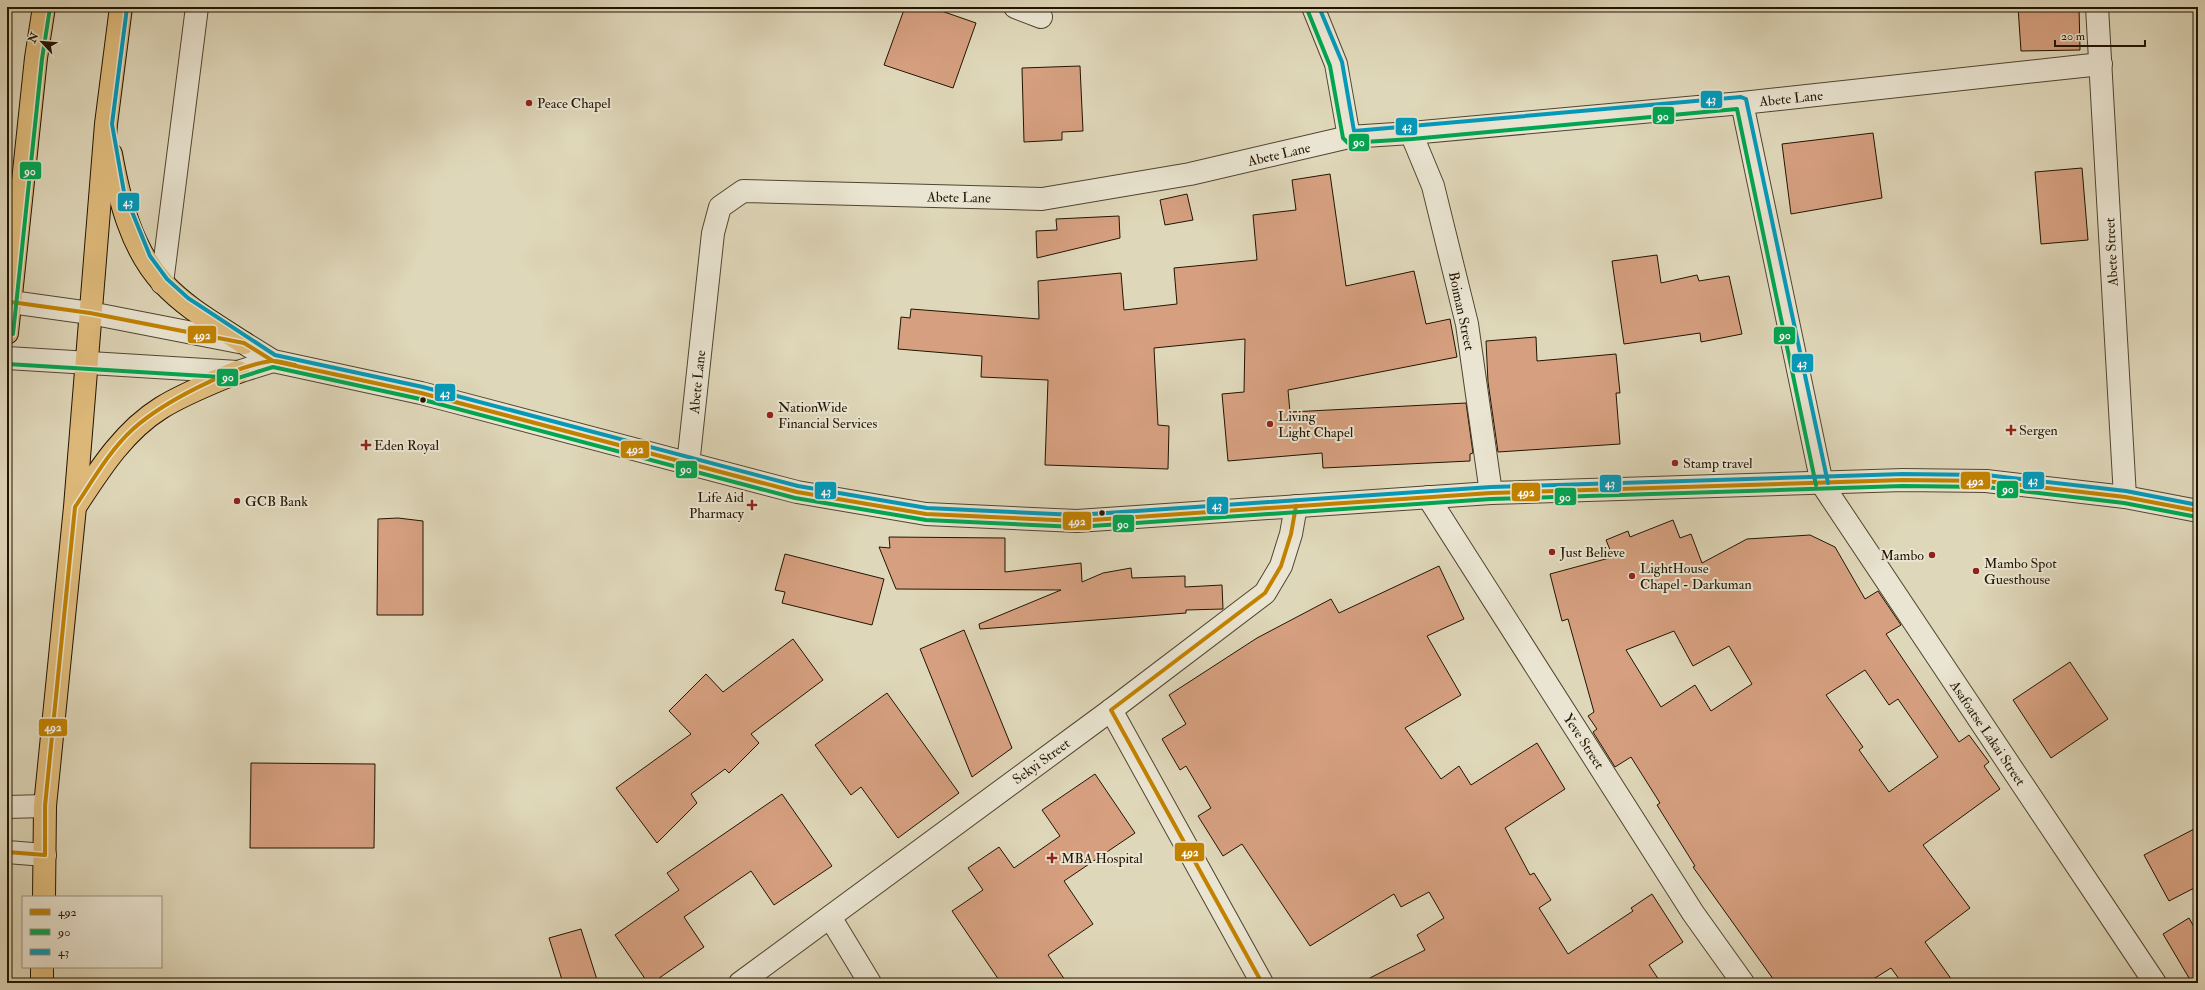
<svg xmlns="http://www.w3.org/2000/svg" width="2205" height="990" font-family="'IM FELL Double Pica',serif">
  <rect width="100%" height="100%" fill="#dfd7b9"/>
  <filter id="stains"><feTurbulence type="fractalNoise" baseFrequency=".005" numOctaves="4"/><feColorMatrix values="0 0 0 0 .2 0 0 0 0 .09 0 0 0 0 .02 0 0 0 .5 -.17"/></filter>
  <radialGradient id="worn" r=".72"><stop offset=".6" stop-color="#630" stop-opacity="0"/><stop offset="1" stop-color="#630" stop-opacity=".3"/></radialGradient>
  <!-- building -->
  <g fill="#d6a080" stroke="#221401" fill-rule="evenodd">
    <path d="M905 7H930L976 23 953 88 884 65Z"/>
    <path d="M2018 7H2079L2080 50 2021 51Z"/>
    <path d="M1080 66 1083 131 1062 132V140L1024 142 1022 68Z"/>
    <path d="M1873 133 1882 198 1791 214 1782 144Z"/>
    <path d="M2082 168 2088 240 2041 244 2035 172Z"/>
    <path d="M1330 174 1346 286 1414 271 1426 324 1450 319 1457 357 1288 390 1290 412 1466 403 1473 453 1470 454V461L1323 468 1322 453 1228 461 1222 394 1244 392 1245 339 1154 348 1158 425 1169 426 1168 469 1045 465 1048 380 981 377 982 356 898 349 901 317 910 318 911 309 1039 319 1038 281 1121 273 1124 310 1177 304 1174 268 1257 260 1253 215 1296 210 1292 180Z"/>
    <path d="M1187 194 1193 220 1165 225 1160 200Z"/>
    <path d="M1119 216 1120 238 1037 258 1036 231 1057 230 1056 219Z"/>
    <path d="M1657 255 1661 283 1697 275 1699 281 1729 276 1742 334 1701 342 1700 333 1624 344 1612 261Z"/>
    <path d="M1536 337 1537 361 1616 354 1620 393H1616L1620 444 1498 452 1488 382 1486 341Z"/>
    <path d="M398 518 423 521V615H377L378 519Z"/>
    <path d="M1673 520 1680 538 1691 534 1702 563 1747 539 1810 535 1835 547 1865 599 1878 591 1901 625 1886 634 1959 742 1969 735 1989 762 1984 766 2000 789 1923 845 1970 908 1925 942 1954 983H1902L1891 968 1867 983H1776L1693 867 1695 866 1657 805 1660 803 1631 757 1615 767 1593 732 1597 729 1588 716 1594 712 1568 619 1562 621 1550 574 1613 557 1606 540 1628 531 1630 537ZM1674 631 1693 666 1729 646 1752 684 1711 711 1695 685 1661 707 1626 650ZM1865 670 1889 705 1898 699 1938 757 1889 792 1859 750 1863 747 1826 695Z"/>
    <path d="M889 537 1005 538V572L1081 563 1082 582 1103 573 1131 568 1132 578 1185 576V587L1222 585 1223 609 1186 610V613L980 629 979 624 1061 590 896 589 879 547 890 548Z"/>
    <path d="M785 554 884 579 872 625 782 603 785 592 775 590Z"/>
    <path d="M1439 566 1464 619 1427 636 1461 695 1405 728 1441 779 1459 766 1471 785 1537 743 1565 789 1505 828 1530 875 1534 873 1551 900 1539 908 1568 954 1633 911 1631 908 1652 894 1683 942 1649 965 1661 983H1360L1425 950 1417 935 1444 918 1429 892 1401 907 1394 894 1310 946 1242 844 1223 856 1198 816 1211 808 1186 766 1180 770 1162 739 1186 724 1169 695 1257 638 1331 599 1339 613Z"/>
    <path d="M964 630 1012 748 972 777 920 649Z"/>
    <path d="M793 639 823 680 751 734 759 743 729 773 725 769 691 794 697 803 657 843 616 788 691 734 669 711 706 674 723 692Z"/>
    <path d="M2070 662 2108 719 2051 758 2013 700Z"/>
    <path d="M887 693 959 793 898 838 861 787 851 795 815 745Z"/>
    <path d="M251 763 375 764 374 848H250Z"/>
    <path d="M1095 774 1135 833 1064 881 1093 924 1048 955 1067 983H1001L952 911 983 890 968 868 999 847 1014 868 1060 836 1042 810Z"/>
    <path d="M782 794 832 866 774 905 751 871 684 917 704 947 652 983H648L615 935 679 890 667 873Z"/>
    <path d="M2198 827V886L2169 901 2144 855Z"/>
    <path d="M2189 918 2198 934V983H2192L2163 934Z"/>
    <path d="M581 929 598 983H563L549 938Z"/>
  </g>
  <g fill="none" stroke-linecap="round" stroke-linejoin="round">
    <!-- minor casing -->
    <g stroke="#51452f" stroke-width="24">
      <g id="minor">
        <path d="M1015 7 1041 17"/>
        <path d="M1313 7 1336 64 1349 137"/>
        <path d="M2097 7 2125 497"/>
        <path d="M1742 103 1822 484 2155 983"/>
        <path d="M1411 133 1433 186 1467 324 1491 493"/>
        <path d="M162 283 197 7"/>
        <path d="M11 302 90 313 244 343 273 361 421 393 797 492 926 514 1077 521 1491 493 1903 480 1986 481 2125 497 2198 511"/>
        <path d="M7 358 238 372 273 361"/>
        <path d="M688 465 713 233 720 207 743 191 1042 199 1190 174 1349 137 1411 133 1742 103 2101 64"/>
        <path d="M1428 497 1693 913 1743 983"/>
        <path d="M1111 710 1262 983"/>
        <path d="M7 807 45 806"/>
        <path d="M7 852 45 855"/>
        <path d="M830 917 870 983"/>
        <path d="M740 983 1111 710 1265 593 1281 566 1291 534 1296 506"/>
      </g>
    </g>
    <!-- highway casing -->
    <g stroke="#221401" stroke-width="24">
      <g id="highway">
        <path d="M111 154C119 198 131 249 163 283 186 308 217 325 244 343"/>
        <path d="M7 333 36 58 44 7"/>
        <path d="M77 504C100 469 124 431 161 408 185 393 212 383 238 372"/>
        <path d="M44 897 45 806 75 507 106 124 121 7"/>
        <path d="M42 983V967"/>
      </g>
    </g>
    <!-- minor -->
    <use href="#minor" stroke="#eae5d2" stroke-width="22"/>
    <!-- highway -->
    <use href="#highway" stroke="#e0bc7c" stroke-width="22"/>
    <!-- bus-1 casing -->
    <g stroke="#eae5d2" stroke-width="7">
      <g id="bus-1">
        <path d="M7 333 11 302 90 313 244 343 273 361 421 393 797 492 926 514 1077 521 1491 493 1903 480 1986 481 2125 497 2198 511"/>
        <path d="M7 852 45 855V806L75 507C93 480 109 451 133 429 163 402 231 367 271 361 279 360 287 364 295 365"/>
        <path d="M1262 983 1111 710 1265 593 1281 566 1291 534 1296 506"/>
      </g>
    </g>
    <!-- bus-2 casing -->
    <g stroke="#eae5d2" stroke-width="7">
      <g id="bus-2">
        <path d="M1307 9 1330 66 1343 138 1348 143 1412 139 1737 109 1816 485"/>
        <path d="M13 334 42 59 50 8"/>
        <path d="M7 364 238 378 273 367 420 399 795 498 926 520 1077 527 1491 499 1903 486 1986 487 2124 503 2197 517"/>
      </g>
    </g>
    <!-- bus-3 casing -->
    <g stroke="#eae5d2" stroke-width="7">
      <g id="bus-3">
        <path d="M1319 7 1342 62 1354 131 1741 97 1746 99 1828 483"/>
        <path d="M127 8 112 124 124 192 150 256 167 279 188 298 275 355 423 387 798 486 927 508 1077 515 1491 487 1903 474 1986 475 2126 491 2198 505"/>
      </g>
    </g>
    <!-- bus-1 -->
    <use href="#bus-1" stroke="#c28200" stroke-width="4"/>
    <!-- bus-2 -->
    <use href="#bus-2" stroke="#00a651" stroke-width="4"/>
    <!-- bus-3 -->
    <use href="#bus-3" stroke="#039aba" stroke-width="4"/>
  </g>
  <!-- markers -->
  <g fill="#8f2418" stroke="#eae5d2" stroke-width="1.5">
    <circle cx="529" cy="103" r="4"/>
    <circle cx="770" cy="415" r="4"/>
    <circle cx="1270" cy="424" r="4"/>
    <path d="M2009 424h4v4h4v4h-4v4h-4v-4h-4v-4h4z"/>
    <path d="M364 439h4v4h4v4h-4v4h-4v-4h-4v-4h4z"/>
    <circle cx="1675" cy="463" r="4"/>
    <circle cx="237" cy="501" r="4"/>
    <path d="M750 499h4v4h4v4h-4v4h-4v-4h-4v-4h4z"/>
    <circle cx="1552" cy="552" r="4"/>
    <circle cx="1932" cy="555" r="4"/>
    <circle cx="1976" cy="571" r="4"/>
    <circle cx="1632" cy="576" r="4"/>
    <path d="M1050 852h4v4h4v4h-4v4h-4v-4h-4v-4h4z"/>
  </g>
  <g fill="#221401" stroke="#eae5d2" stroke-width="1.5">
    <circle cx="423" cy="400" r="3.5"/>
    <circle cx="1102" cy="513" r="3.5"/>
  </g>
  <g text-anchor="middle" stroke-width="4" stroke-linejoin="round" paint-order="stroke">
    <!-- street labels -->
    <g font-size="14" fill="#221401" stroke="#eae5d2">
      <text transform="translate(1791 98) rotate(-6)" y="5">Abete Lane</text>
      <text transform="translate(1279 154) rotate(-13)" y="5">Abete Lane</text>
      <text transform="translate(959 197) rotate(1)" y="5">Abete Lane</text>
      <text transform="translate(2111 252) rotate(-93)" y="5">Abete Street</text>
      <text transform="translate(1462 311) rotate(78)" y="5">Boiman Street</text>
      <text transform="translate(697 382) rotate(-84)" y="5">Abete Lane</text>
      <text transform="translate(1988 733) rotate(56)" y="5">Asafoatse Lakai Street</text>
      <text transform="translate(1584 741) rotate(57)" y="5">Yeve Street</text>
      <text transform="translate(1041 761) rotate(-36)" y="5">Sekyi Street</text>
    </g>
    <!-- poi labels -->
    <g font-size="14" fill="#221401" stroke="#eae5d2" text-anchor="start">
      <text x="537" y="108">Peace Chapel</text>
      <text x="778" y="412">NationWide<tspan x="778" dy="16">Financial Services</tspan></text>
      <text x="1278" y="421">Living<tspan x="1278" dy="16">Light Chapel</tspan></text>
      <text x="2019" y="435">Sergen</text>
      <text x="374" y="450">Eden Royal</text>
      <text x="1683" y="468">Stamp travel</text>
      <text x="744" y="502" text-anchor="end">Life Aid<tspan x="744" dy="16">Pharmacy</tspan></text>
      <text x="245" y="506">GCB Bank</text>
      <text x="1560" y="557">Just Believe</text>
      <text x="1924" y="560" text-anchor="end">Mambo</text>
      <text x="1984" y="568">Mambo Spot<tspan x="1984" dy="16">Guesthouse</tspan></text>
      <text x="1640" y="573">LightHouse<tspan x="1640" dy="16">Chapel - Darkuman</tspan></text>
      <text x="1061" y="863">MBA Hospital</text>
    </g>
  </g>
  <g stroke="#eae5d2" stroke-width="1.5">
    <rect x="1700" y="90" width="23" height="19" rx="4" fill="#039aba"/>
    <rect x="1652" y="106" width="23" height="19" rx="4" fill="#00a651"/>
    <rect x="1395" y="117" width="23" height="19" rx="4" fill="#039aba"/>
    <rect x="1348" y="133" width="22" height="19" rx="4" fill="#00a651"/>
    <rect x="19" y="161" width="23" height="19" rx="4" fill="#00a651"/>
    <rect x="117" y="192" width="23" height="20" rx="4" fill="#039aba"/>
    <rect x="187" y="325" width="30" height="19" rx="4" fill="#c28200"/>
    <rect x="1773" y="326" width="23" height="19" rx="4" fill="#00a651"/>
    <rect x="1791" y="353" width="23" height="20" rx="4" fill="#039aba"/>
    <rect x="216" y="368" width="23" height="19" rx="4" fill="#00a651"/>
    <rect x="434" y="383" width="22" height="19" rx="4" fill="#039aba"/>
    <rect x="620" y="440" width="30" height="19" rx="4" fill="#c28200"/>
    <rect x="675" y="460" width="23" height="19" rx="4" fill="#00a651"/>
    <rect x="2022" y="471" width="23" height="19" rx="4" fill="#039aba"/>
    <rect x="1960" y="471" width="31" height="19" rx="4" fill="#c28200"/>
    <rect x="1599" y="474" width="23" height="19" rx="4" fill="#039aba"/>
    <rect x="1996" y="480" width="23" height="19" rx="4" fill="#00a651"/>
    <rect x="814" y="481" width="23" height="19" rx="4" fill="#039aba"/>
    <rect x="1511" y="482" width="30" height="20" rx="4" fill="#c28200"/>
    <rect x="1554" y="487" width="23" height="19" rx="4" fill="#00a651"/>
    <rect x="1206" y="496" width="23" height="19" rx="4" fill="#039aba"/>
    <rect x="1062" y="511" width="30" height="20" rx="4" fill="#c28200"/>
    <rect x="1112" y="514" width="23" height="19" rx="4" fill="#00a651"/>
    <rect x="38" y="718" width="30" height="19" rx="4" fill="#c28200"/>
    <rect x="1174" y="842" width="31" height="20" rx="4" fill="#c28200"/>
  </g>
  <g font-size="11" text-anchor="middle" font-weight="bold" fill="#fff">
    <text x="1711" y="103">43</text>
    <text x="1663" y="120">90</text>
    <text x="1407" y="130">43</text>
    <text x="1359" y="146">90</text>
    <text x="30" y="175">90</text>
    <text x="128" y="206">43</text>
    <text x="202" y="339">492</text>
    <text x="1785" y="339">90</text>
    <text x="1802" y="367">43</text>
    <text x="228" y="381">90</text>
    <text x="445" y="397">43</text>
    <text x="635" y="453">492</text>
    <text x="686" y="473">90</text>
    <text x="2033" y="484">43</text>
    <text x="1975" y="485">492</text>
    <text x="1610" y="487">43</text>
    <text x="2008" y="493">90</text>
    <text x="826" y="495">43</text>
    <text x="1526" y="496">492</text>
    <text x="1565" y="501">90</text>
    <text x="1217" y="509">43</text>
    <text x="1077" y="525">492</text>
    <text x="1123" y="528">90</text>
    <text x="53" y="731">492</text>
    <text x="1190" y="856">492</text>
  </g>
  <!-- margin -->
  <rect width="2205" height="990" fill="none" stroke="#dfd7b9" stroke-width="24"/>
  <rect x="8" y="8" width="2189" height="974" fill="none" stroke="#221401" stroke-width="2"/>
  <rect x="12" y="12" width="2181" height="966" fill="none" stroke="#221401"/>
  <!-- legend -->
  <rect x="22" y="896" width="140" height="72" fill="#eae5d2" stroke="#9a917e"/>
  <rect x="30" y="909" width="20" height="6" fill="#c28200" stroke="#9a917e"/>
  <text x="58" y="916" font-size="12" fill="#221401">492</text>
  <rect x="30" y="929" width="20" height="6" fill="#00a651" stroke="#9a917e"/>
  <text x="58" y="936" font-size="12" fill="#221401">90</text>
  <rect x="30" y="949" width="20" height="6" fill="#039aba" stroke="#9a917e"/>
  <text x="58" y="956" font-size="12" fill="#221401">43</text>
  <!-- north arrow -->
  <g transform="translate(42 42) rotate(296)" stroke="#eae5d2" stroke-width="3" paint-order="stroke">
  <path d="M0-3L7 15L0 10L-7 15Z" fill="#221401"/>
  <text y="-6" font-size="11" font-weight="bold" text-anchor="middle" fill="#221401">N</text>
  </g>
  <!-- scale -->
  <path d="M2055 40v6h90v-6" fill="none" stroke="#221401" stroke-width="2"/>
  <text x="2061" y="40" font-size="12" fill="#221401" stroke="#eae5d2" stroke-width="3" paint-order="stroke">20 m</text>
  <rect width="100%" height="100%" filter="url(#stains)"/>
  <rect width="100%" height="100%" fill="url(#worn)"/>
</svg>
